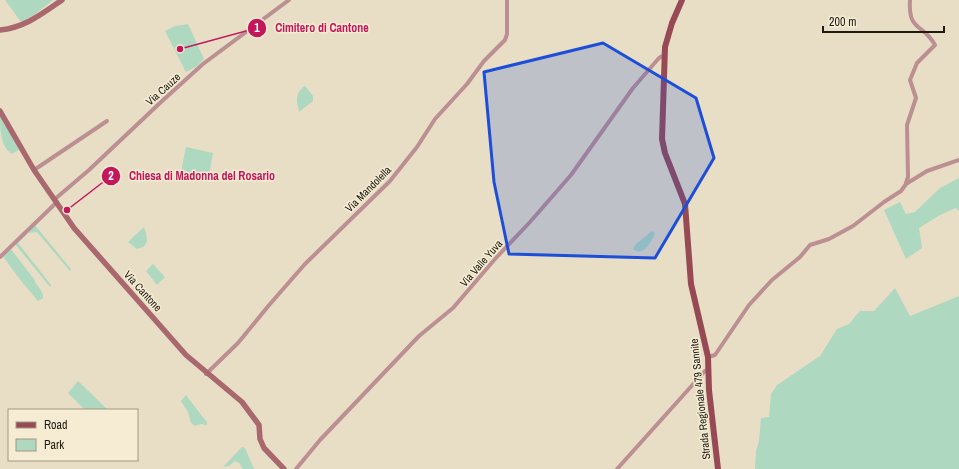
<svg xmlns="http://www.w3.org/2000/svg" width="959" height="469" font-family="'Archivo Narrow',sans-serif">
  <rect width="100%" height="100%" fill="#e8dec6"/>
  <!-- green -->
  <g fill="#aed8bf">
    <path d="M5 0H53L34 15 21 22Z"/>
    <path d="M188 24 204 59 196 67 186 72 165 31 175 26Z"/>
    <path d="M305 86 313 96V101L299 112C297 101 294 93 305 86Z"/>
    <path d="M0 114 20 149 12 154C0 147 0 128 0 114Z"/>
    <path d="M186 147 213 153 208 182 180 177Z"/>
    <path d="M959 178V211L956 208 940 215 919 228 922 248 906 259 884 210 900 202 906 214 915 212 940 188Z"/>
    <path d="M34 224 71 269 70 271 37 232 28 233 18 243 48 281 51 285 50 287 15 244Z"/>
    <path d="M144 227C147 237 151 246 137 249L128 242Z"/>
    <path d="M652 231 655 233C652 241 643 258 633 249L636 244Z"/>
    <path d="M10 248 34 279C36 286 44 291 43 298L38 301 18 277 2 255Z"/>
    <path d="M153 264 165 277 157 285 146 271Z"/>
    <path d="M895 288 910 316 959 296V469H755L756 451 759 441 761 418 769 417 771 394 777 385 820 356 837 329 849 324 860 311H874Z"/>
    <path d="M78 381 108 410H85L68 393Z"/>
    <path d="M186 395 202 416 207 422V425L201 424 195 426 191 423 188 412 181 401Z"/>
    <path d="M242 447 245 448 254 469H243L239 463 235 461 229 466 223 467Z"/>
  </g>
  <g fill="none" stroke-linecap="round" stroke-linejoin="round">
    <!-- street -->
    <g stroke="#bc8f93" stroke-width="4">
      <path d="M34 170 107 121"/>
      <path d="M906 183 908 177 907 125 916 98 910 80 917 63 935 45C923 23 908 32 910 0"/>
      <path d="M55 199 89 170 161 102 203 64 289 0"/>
      <path d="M0 257 57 202"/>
      <path d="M708 357 715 355 749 305 772 280 800 257 810 245 829 239 853 226 884 202 901 191 906 184 927 171 959 160"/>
      <path d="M206 374 238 343 270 304 305 264 390 181 417 147 435 119 467 84 484 61 505 40 507 34V0"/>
      <path d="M296 469 320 440 419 336 453 308 495 259 530 222 571 175 633 88 659 58 664 55"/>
      <path d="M617 469 705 371 708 370"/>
    </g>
    <!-- secondary -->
    <g stroke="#a8686e" stroke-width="5.5">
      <path d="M0 30C24 28 42 14 62 0"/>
      <path d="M0 111 34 170 74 228 186 355 242 402 259 425 260 439 264 448 284 469"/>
    </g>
    <!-- primary -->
    <path stroke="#974a54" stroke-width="6" d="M682 0 672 23 665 47 662 139 665 153 685 204 691 284 708 357 709 390 718 469"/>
  </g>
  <!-- marked area -->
  <path fill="#1d4ed8" fill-opacity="0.2" stroke="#1d4ed8" stroke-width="3" stroke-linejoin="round" d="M603 43 696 98 714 158 655 258 509 254 494 182 484 72Z"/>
  <g text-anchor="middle" stroke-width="3" stroke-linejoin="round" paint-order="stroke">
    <!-- street labels -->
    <g font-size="11" fill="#1e1b12" stroke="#f5ecd3">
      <text transform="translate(163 89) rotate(-42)" y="4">Via Cauze</text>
      <text transform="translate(368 189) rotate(-45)" y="4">Via Mandolella</text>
      <text transform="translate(481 263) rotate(-49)" y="4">Via Valle Yuva</text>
      <text transform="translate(143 291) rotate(48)" y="4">Via Cantone</text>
      <text transform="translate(700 399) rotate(-96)" y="4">Strada Regionale 479 Sannite</text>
    </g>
  </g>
  <!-- callouts -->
  <path fill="none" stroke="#c2185b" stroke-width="1.5" d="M180 49L257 28M67 210L111 176"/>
  <g fill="#c2185b" stroke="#f5ecd3" stroke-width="1.5">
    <circle cx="180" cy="49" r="4"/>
    <circle cx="67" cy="210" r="4"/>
    <circle cx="257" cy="28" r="10"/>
    <circle cx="111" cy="176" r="10"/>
  </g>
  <g font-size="12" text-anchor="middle" font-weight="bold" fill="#fff">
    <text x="257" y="32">1</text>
    <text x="111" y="180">2</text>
  </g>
  <g font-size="12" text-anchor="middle" font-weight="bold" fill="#c2185b" stroke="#f5ecd3" stroke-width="3" stroke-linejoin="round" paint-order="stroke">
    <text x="322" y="32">Cimitero di Cantone</text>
    <text x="202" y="180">Chiesa di Madonna del Rosario</text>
  </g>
  <!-- legend -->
  <rect x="8" y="409" width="130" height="52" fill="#f5ecd3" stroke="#9f9886"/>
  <rect x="16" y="422" width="20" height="6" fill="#974a54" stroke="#9f9886"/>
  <text x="44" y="429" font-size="12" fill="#1e1b12">Road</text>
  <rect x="16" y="439" width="20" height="12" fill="#aed8bf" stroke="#9f9886"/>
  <text x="44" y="449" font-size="12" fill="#1e1b12">Park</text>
  <!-- scale -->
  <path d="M823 26v6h121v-6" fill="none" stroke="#1e1b12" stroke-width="2"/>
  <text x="829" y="26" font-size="12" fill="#1e1b12" stroke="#f5ecd3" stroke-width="3" paint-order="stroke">200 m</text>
</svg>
